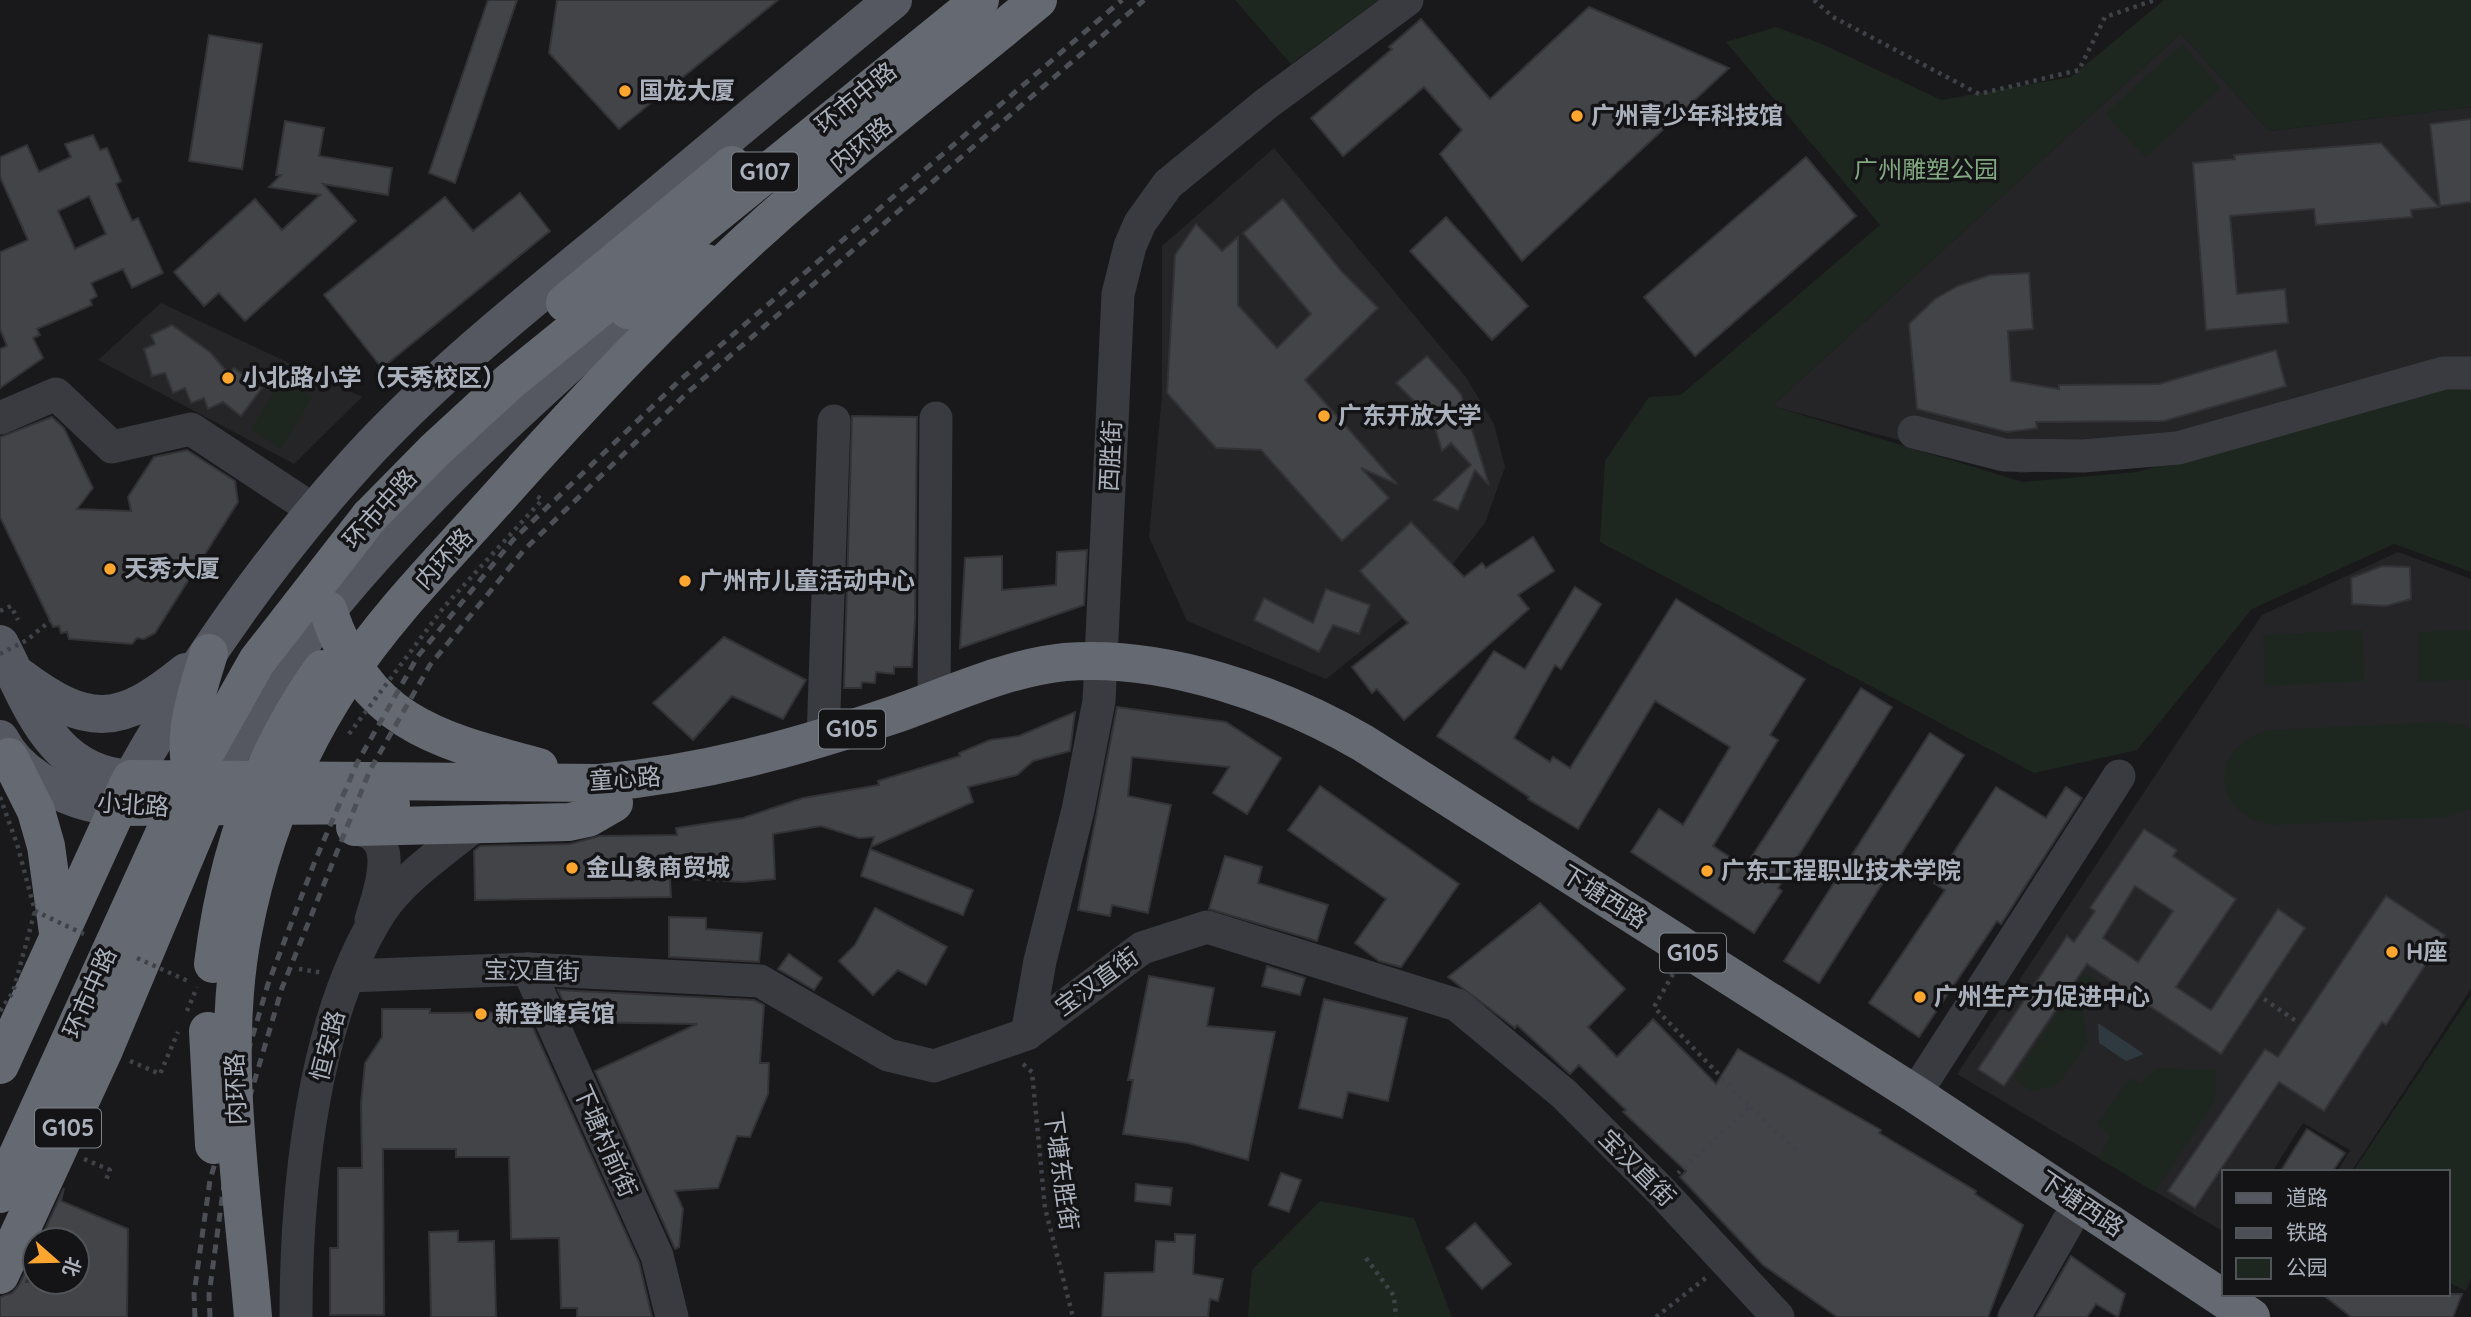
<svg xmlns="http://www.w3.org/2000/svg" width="2471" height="1317" font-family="Quicksand,'Noto Sans SC',sans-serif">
  <rect width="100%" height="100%" fill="#19191b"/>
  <!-- built -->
  <g fill="#252528">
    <path d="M2181 33 2269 131 2471 107V387L2144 463 2021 473 1772 406Z"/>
    <path d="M1274 148 1466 377 1494 424 1505 467 1485 523 1423 602 1326 679 1187 621 1149 537 1162 395V246Z"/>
    <path d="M161 303 362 397 294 464 98 360Z"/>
    <path d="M2398 552 2471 579V989L2351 1172H2337L2350 1150 2303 1123 2272 1172H2224V1232L1957 1074 2262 615Z"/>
  </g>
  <!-- green -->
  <g fill="#1e271f">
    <path d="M1235 0H1379L1291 64Z"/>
    <path d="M2164 0H2471V107L2269 131 2181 33 1772 406 2023 482 2137 472 2398 395 2448 383 2471 387V572L2394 544 2252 609 2137 750 2034 773 1600 542 1605 461 1649 397 1681 395 1880 225 1726 42 1776 27 1822 44 1941 100 2071 77Z"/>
    <path d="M2182 44 2221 88 2145 158 2105 114Z"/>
    <path d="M282 379 312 398 281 449 251 429Z"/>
    <path d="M2362 630 2364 681 2265 686 2263 635Z"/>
    <path d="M2471 630V680L2418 681V632Z"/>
    <path d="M2441 722 2463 725 2471 729V809L2445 817 2273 825C2210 816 2208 746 2269 730Z"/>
    <path d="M2084 973 2100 983 2083 1013 2088 1043 2058 1084 2032 1092 2014 1079Z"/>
    <path d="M2471 995V1278L2466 1291 2448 1282V1172H2353Z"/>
    <path d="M2157 1068 2216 1070 2215 1101 2155 1192 2098 1158 2110 1136 2097 1123 2130 1078 2140 1083Z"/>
    <path d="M1320 1201 1414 1218 1452 1317H1248L1252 1270Z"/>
  </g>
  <!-- water -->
  <path fill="#2e3a40" d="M2098 1023 2144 1054 2126 1061 2099 1043Z"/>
  <!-- building -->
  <g fill="#434448" stroke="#333337" stroke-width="2" fill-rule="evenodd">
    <path d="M488 0H517L455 183 429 173Z"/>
    <path d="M557 0H778L619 129 549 53Z"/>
    <path d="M1589 7 1729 68 1522 261 1440 154 1462 130 1424 87 1343 156 1311 118 1392 49 1389 47 1421 19 1490 99Z"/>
    <path d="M209 35 262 44 242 169 189 161Z"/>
    <path d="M2471 119V202L2440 206 2430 124Z"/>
    <path d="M285 121 324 128 319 156 392 168 388 195 323 184 356 221 245 321 219 293 204 306 174 272 255 199 282 230 320 195 269 187 281 175H276Z"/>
    <path d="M93 135 100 150 107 148 121 181 116 184 132 221 138 218 163 273 132 288 123 269 91 283 97 296 90 300 92 305 37 329 40 335 33 338 43 358 0 388V349L7 346 0 329V252L28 240 0 177V157L27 145 39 172 71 157 65 144ZM89 196 106 234 75 249 58 211Z"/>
    <path d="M2381 143 2439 207 2411 210 2412 217 2316 225 2314 209 2230 216 2237 294 2285 289 2288 323 2206 330 2193 163 2235 159 2234 155Z"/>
    <path d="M1806 157 1856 216 1695 356 1644 297Z"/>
    <path d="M520 193 550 231 382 368 324 295 445 197 473 231Z"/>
    <path d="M1283 199 1342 272 1378 308 1305 380 1397 484 1361 468 1389 498 1342 541 1261 450 1216 448 1167 393 1175 255 1196 224 1222 251 1238 237V305L1277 348 1311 314 1243 233Z"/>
    <path d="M1446 217 1528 306 1492 340 1410 251Z"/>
    <path d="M2029 273 2033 329 2008 331 2011 381 2059 389V385L2159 384 2276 350 2286 386 2164 421 2036 422 2037 428 2007 432 1917 409 1909 324 1935 299 1958 286 1990 275Z"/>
    <path d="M172 325 210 352 228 373 234 368 262 388 241 416 223 402 208 409 204 398 191 403 185 388 173 393 165 373 152 376 144 349 155 344 151 335Z"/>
    <path d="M1427 356 1461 394 1489 485 1475 470 1458 510 1434 500 1471 465 1451 443 1442 451 1433 420 1396 383Z"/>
    <path d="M852 416 917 417 915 619 912 667H894V674L876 672 875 683 862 682 861 688H844Z"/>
    <path d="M52 417 64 428 93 488 77 509 131 511 128 497 154 457 187 450 235 481 238 502 155 633 144 639 137 638 132 644 69 639 67 632 61 633 59 626 53 627 0 517V437Z"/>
    <path d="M1411 522 1464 577 1482 563 1486 568 1533 537 1554 571 1518 595 1529 609 1404 720 1377 689 1372 693 1352 667 1408 623 1360 571Z"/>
    <path d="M1087 550 1084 605 960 648 965 558 1002 556V590L1056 585 1057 552Z"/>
    <path d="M2382 566 2410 567 2411 599 2386 606 2352 604 2351 578Z"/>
    <path d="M1575 587 1601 604 1561 669 1555 665 1514 738 1550 762 1553 757 1570 768 1676 599 1805 679 1770 735 1778 740 1713 846 1745 867 1861 688 1892 707 1778 888 1782 891 1754 933 1631 852 1659 809 1683 825 1730 747 1655 701 1578 829 1528 799 1529 797 1437 736 1494 651 1525 669Z"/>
    <path d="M1326 589 1370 605 1359 634 1333 625 1319 652 1254 620 1264 598 1313 623Z"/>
    <path d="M724 637 806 680 783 719 732 696 693 740 653 703Z"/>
    <path d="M1117 707 1226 722 1281 758 1247 814 1213 793 1229 767 1132 757 1128 796 1171 805 1148 913 1112 905 1110 916 1078 910Z"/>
    <path d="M1075 712 1070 751 1033 761 1017 775 968 787 973 802 871 847 874 837 859 838 821 826 773 834 775 879 743 882 670 878 671 897 475 900 474 851 480 846 570 844 600 836 677 835 676 828 743 818 803 798 879 785 878 781 960 756 959 753 990 740 1019 736Z"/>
    <path d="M1930 733 1964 755 1819 983 1784 961Z"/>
    <path d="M1320 786 1459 884 1401 967 1379 961 1355 943 1386 899 1288 830Z"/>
    <path d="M1996 787 2046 818 2066 787 2082 798 2001 924 1997 921 1919 1037 1869 1003 1945 890 1934 883Z"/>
    <path d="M2144 829 2177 850 2173 856 2236 899 2176 987 2211 1010 2278 909 2305 928 2221 1054 2087 964 2004 1086 1978 1069 2067 936 2074 942 2095 911 2090 908ZM2135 886 2173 911 2138 962 2103 938Z"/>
    <path d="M870 849 973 890 963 915 861 876Z"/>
    <path d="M1225 856 1262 867 1258 883 1328 905 1317 941 1209 909Z"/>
    <path d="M2386 896 2445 935 2386 1025 2382 1022 2324 1111 2279 1082 2195 1208 2168 1191 2265 1049 2278 1057Z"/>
    <path d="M1540 903 1625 989 1588 1027 1617 1057 1653 1019 1716 1084 1738 1049 1881 1130 1879 1133 1976 1191 1975 1194 2023 1225 1988 1317H1837L1763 1265 1680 1177 1686 1171 1623 1112 1626 1110 1579 1065 1570 1074 1517 1025 1515 1028 1448 977Z"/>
    <path d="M875 908 947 947 926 985 898 970 873 995 839 961 855 945Z"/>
    <path d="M669 917 706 918V929L762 933 759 962 669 957Z"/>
    <path d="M789 954 822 978 814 990 778 969Z"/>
    <path d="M1267 966 1305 978 1300 995 1262 986Z"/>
    <path d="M1149 976 1214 988 1207 1026 1275 1032 1248 1160 1188 1143 1123 1134 1133 1080H1128Z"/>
    <path d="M558 990 754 1000 764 1005 760 1063H769L768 1094 750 1137 737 1136 718 1188 675 1191 683 1209 679 1247 675 1249 595 1071 697 1024 573 1022Z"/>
    <path d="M1324 999 1407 1018 1388 1101 1348 1092 1342 1118 1299 1108Z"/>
    <path d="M382 1009H430V1013L526 1012 639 1262 652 1317H577V1308H561L559 1238 511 1239 509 1157H456V1149H383L384 1315H330V1248H338V1168H362L361 1103 365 1063 382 1037Z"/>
    <path d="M2307 1129 2345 1153 2332 1172H2280Z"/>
    <path d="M1281 1173 1301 1180 1289 1212 1269 1205Z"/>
    <path d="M1136 1184 1172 1188 1170 1205 1135 1201Z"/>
    <path d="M64 1188 61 1201 128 1229 127 1317H0V1297L12 1293 19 1285 35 1251V1261L26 1282H77V1240H40Z"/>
    <path d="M1475 1223 1511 1264 1482 1289 1446 1248Z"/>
    <path d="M458 1231V1242L494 1241 496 1317H431L429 1232Z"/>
    <path d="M1175 1234 1195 1235 1193 1274 1223 1279 1218 1301 1210 1299 1208 1317H1102L1105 1273 1154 1272 1156 1241 1175 1242Z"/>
    <path d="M2071 1256 2125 1294 2118 1317 2096 1304 2087 1317H2036Z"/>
    <path d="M2322 1294H2462L2453 1317H2351Z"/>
  </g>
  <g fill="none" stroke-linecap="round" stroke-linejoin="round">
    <!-- path -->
    <g stroke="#3f4248" stroke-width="4.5" stroke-dasharray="3.5 5" stroke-linecap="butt">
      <path d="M1814 0 1833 17 1979 94 2079 70 2105 17 2155 0"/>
      <path d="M0 611 11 606 18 620"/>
      <path d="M299 969 324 973"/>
      <path d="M1673 974 1654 1007 1750 1107 1678 1173"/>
      <path d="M2264 999 2296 1021"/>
      <path d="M187 1011 197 987"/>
      <path d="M130 1061 160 1074 178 1032"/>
      <path d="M1023 1064 1032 1072 1045 1208 1073 1317"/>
      <path d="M2254 1074 2257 1069"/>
      <path d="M1750 1107 1799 1153"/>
      <path d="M84 1159 110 1170 105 1182"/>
      <path d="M1366 1258 1394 1296 1396 1317"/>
      <path d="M1656 1317 1707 1277"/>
    </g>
    <!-- minor -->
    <g stroke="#393b41" stroke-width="33">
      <path d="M0 418 56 394 112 447 191 429 315 511"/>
      <path d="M1914 432 2004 455 2083 456 2178 448 2444 373H2471"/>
      <path d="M934 701 936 418"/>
      <path d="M823 739 834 421"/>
      <path d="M354 827C360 830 370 832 375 837 395 855 377 899 371 920"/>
      <path d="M528 969 657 1256 672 1317"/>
      <path d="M349 976 528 969 760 981 888 1055 934 1066 1027 1034 1142 948 1207 927 1457 1005 1564 1094 1660 1190 1778 1317"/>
      <path d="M1027 1034 1040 961 1078 810 1099 701 1118 294 1130 246 1140 223 1168 184 1266 104 1407 0"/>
      <path d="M1915 1094 2119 776"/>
      <path d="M296 1317C296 1191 312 1018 381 911 404 877 444 851 475 825"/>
      <path d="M2014 1317 2068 1222"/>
    </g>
    <!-- major -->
    <g stroke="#555860" stroke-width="38">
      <path d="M0 644C32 706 51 774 131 779 195 665 271 557 358 461 435 377 525 305 613 233 706 155 799 77 893 0"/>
      <path d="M20 677C89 729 121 725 186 672"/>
      <path d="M0 739C20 779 74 804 117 807"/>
      <path d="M218 779C247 714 289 657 334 602 425 492 523 406 628 310L649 285"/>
    </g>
    <!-- highway -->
    <g stroke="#656a72" stroke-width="38">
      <path d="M565 303 732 165"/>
      <path d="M628 310 674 290 706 263"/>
      <path d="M370 516 434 451 509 382 980 0"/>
      <path d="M328 610C366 723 434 739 539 767"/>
      <path d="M9 757 36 811 46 846 58 933"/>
      <path d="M131 779 599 783C701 774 796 748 893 715 948 696 1006 668 1065 662 1164 654 1278 694 1363 743L1915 1094 2251 1317"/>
      <path d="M200 796C176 748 195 700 209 653"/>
      <path d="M117 807 391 805"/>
      <path d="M355 827 569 822 588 818 614 803"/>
      <path d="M0 1065 129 783"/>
      <path d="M0 1275 104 1050 214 788"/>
    </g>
    <!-- rail -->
    <g stroke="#4c4f56" stroke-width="5" stroke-dasharray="9 7" stroke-linecap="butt">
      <path d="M195 1317 194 1294 210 1180 268 984 315 861 357 763 418 656 513 540 679 381 1122 0"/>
      <path d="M210 1317 209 1295 224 1184 282 988 370 770 430 665 524 550 688 392 1144 0"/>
    </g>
    <!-- path-bridge -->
    <g stroke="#3f4248" stroke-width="4.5" stroke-dasharray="3.5 5" stroke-linecap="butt">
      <path d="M0 654 27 640 50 621"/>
      <path d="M349 734 444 607 542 500 537 496"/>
      <path d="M0 797 17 844 35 911 88 936"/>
      <path d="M137 958 190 982"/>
      <path d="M0 1011 13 992 35 911"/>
    </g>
    <!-- highway-bridge -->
    <g stroke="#656a72" stroke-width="38">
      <path d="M213 964C226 858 260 756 322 669"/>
      <path d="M208 1031 214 1145"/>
      <path d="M0 1194 182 794 257 661 370 516"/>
      <path d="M253 1317C243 1194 219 1055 243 932 260 844 293 758 343 682 386 616 443 559 496 500 583 402 673 307 772 219 857 143 950 73 1038 0"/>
    </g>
  </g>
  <!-- markers -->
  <g fill="#fda62f" stroke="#141416" stroke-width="2.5">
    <circle cx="625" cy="91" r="7"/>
    <circle cx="1577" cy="116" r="7"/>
    <circle cx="228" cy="378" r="7"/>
    <circle cx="1324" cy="416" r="7"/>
    <circle cx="110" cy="569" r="7"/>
    <circle cx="685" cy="581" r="7"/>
    <circle cx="572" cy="868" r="7"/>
    <circle cx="1707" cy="871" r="7"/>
    <circle cx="2392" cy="952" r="7"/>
    <circle cx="1920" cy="997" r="7"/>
    <circle cx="481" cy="1014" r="7"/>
  </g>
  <g text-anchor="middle" stroke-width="7" stroke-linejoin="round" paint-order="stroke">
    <!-- shield labels -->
    <g fill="#141416" stroke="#7d828a" stroke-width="2">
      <rect x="732" y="152.5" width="66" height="39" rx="5"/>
      <rect x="819" y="709.5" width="66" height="39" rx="5"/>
      <rect x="1660" y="933.5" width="66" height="39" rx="5"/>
      <rect x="35" y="1108.5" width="66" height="39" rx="5"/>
    </g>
    <g font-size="23" font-weight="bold" fill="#aab1bc">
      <text x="765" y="180">G107</text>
      <text x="852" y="737">G105</text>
      <text x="1693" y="961">G105</text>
      <text x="68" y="1136">G105</text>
    </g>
    <!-- poi labels -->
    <g font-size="24" font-weight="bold" fill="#aab1bc" stroke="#141416" text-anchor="start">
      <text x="639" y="99">国龙大厦</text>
      <text x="1591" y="124">广州青少年科技馆</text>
      <text x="242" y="386">小北路小学（天秀校区）</text>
      <text x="1338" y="424">广东开放大学</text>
      <text x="124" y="577">天秀大厦</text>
      <text x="699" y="589">广州市儿童活动中心</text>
      <text x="586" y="876">金山象商贸城</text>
      <text x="1721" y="879">广东工程职业技术学院</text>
      <text x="2406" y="960">H座</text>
      <text x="1934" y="1005">广州生产力促进中心</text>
      <text x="495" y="1022">新登峰宾馆</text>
    </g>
    <!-- street labels -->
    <g font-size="24" fill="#aab1bc" stroke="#141416">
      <text transform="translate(856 98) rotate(-39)" y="8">环市中路</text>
      <text transform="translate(861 145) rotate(-39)" y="8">内环路</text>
      <text transform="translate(1111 456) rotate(-87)" y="8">西胜街</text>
      <text transform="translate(380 509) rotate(-48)" y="8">环市中路</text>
      <text transform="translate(444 559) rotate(-48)" y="8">内环路</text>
      <text transform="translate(625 779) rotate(-4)" y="8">童心路</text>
      <text transform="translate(133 805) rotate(4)" y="8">小北路</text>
      <text transform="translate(1604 897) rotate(32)" y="8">下塘西路</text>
      <text transform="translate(532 971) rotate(1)" y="8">宝汉直街</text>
      <text transform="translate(1097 982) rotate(-36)" y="8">宝汉直街</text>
      <text transform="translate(90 993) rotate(-66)" y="8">环市中路</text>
      <text transform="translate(328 1046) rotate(-76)" y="8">恒安路</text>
      <text transform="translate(236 1089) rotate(-92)" y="8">内环路</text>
      <text transform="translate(605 1141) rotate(66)" y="8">下塘村前街</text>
      <text transform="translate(1637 1168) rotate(45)" y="8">宝汉直街</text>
      <text transform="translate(1061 1171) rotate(82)" y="8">下塘东胜街</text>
      <text transform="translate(2081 1204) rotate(34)" y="8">下塘西路</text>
    </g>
    <!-- park labels -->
    <g font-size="24" fill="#81a880" stroke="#141416">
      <text x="1926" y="178">广州雕塑公园</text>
    </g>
  </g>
  <!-- legend -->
  <rect x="2222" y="1170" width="228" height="126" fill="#141416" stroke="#505358" stroke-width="2"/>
  <rect x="2236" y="1193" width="35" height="10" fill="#555860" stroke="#505358" stroke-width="2"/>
  <text x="2286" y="1205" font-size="21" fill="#aab1bc">道路</text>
  <rect x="2236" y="1228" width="35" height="10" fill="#4c4f56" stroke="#505358" stroke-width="2"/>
  <text x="2286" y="1240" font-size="21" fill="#aab1bc">铁路</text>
  <rect x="2236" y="1258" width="35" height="21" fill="#1e271f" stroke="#505358" stroke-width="2"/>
  <text x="2286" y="1275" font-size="21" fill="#aab1bc">公园</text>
  <!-- north arrow -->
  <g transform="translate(56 1261) rotate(110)"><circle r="33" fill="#141416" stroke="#505358" stroke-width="2"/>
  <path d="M0-5L12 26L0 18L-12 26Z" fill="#fda62f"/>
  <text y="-10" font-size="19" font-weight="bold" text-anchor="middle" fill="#aab1bc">北</text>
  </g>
</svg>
